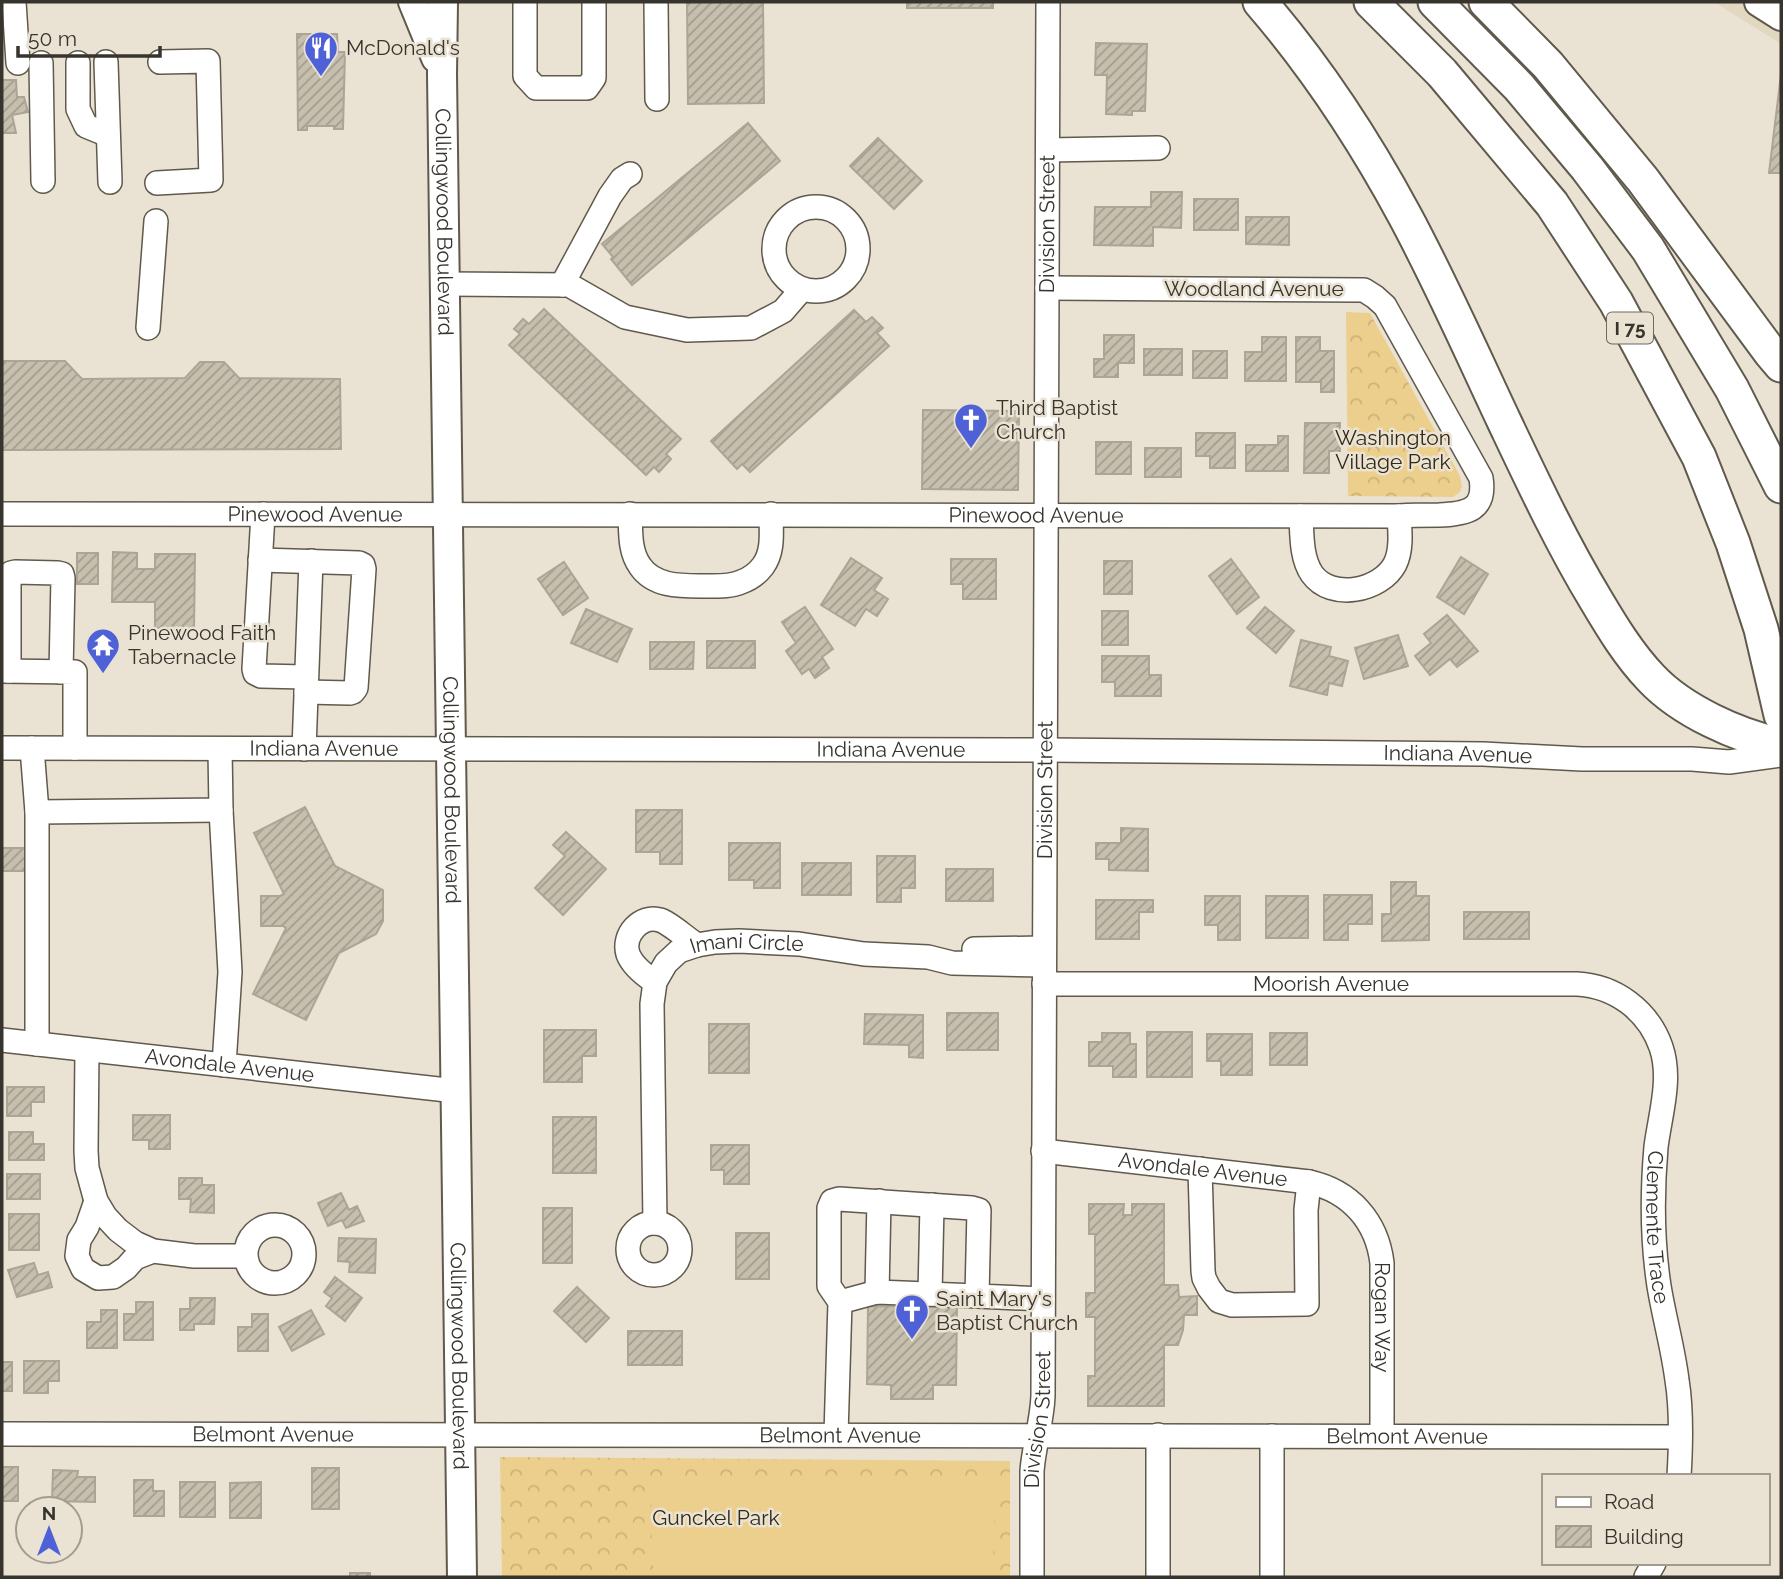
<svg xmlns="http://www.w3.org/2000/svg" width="1783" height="1579" font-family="Raleway,sans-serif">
  <defs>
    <pattern id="forest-crowns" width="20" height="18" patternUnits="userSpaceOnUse" patternTransform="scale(1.75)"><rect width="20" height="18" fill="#eccf8c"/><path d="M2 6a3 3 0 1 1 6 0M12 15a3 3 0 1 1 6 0" fill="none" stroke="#cbb279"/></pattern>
    <pattern id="building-hatch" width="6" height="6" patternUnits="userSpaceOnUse" patternTransform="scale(1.75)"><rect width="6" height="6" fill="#c6bfae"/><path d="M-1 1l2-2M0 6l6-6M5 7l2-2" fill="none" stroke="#a29c8e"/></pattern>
  </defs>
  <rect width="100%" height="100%" fill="#eae2d2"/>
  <!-- built -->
  <path fill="#e2d8c0" d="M1714 2H1781V44Z"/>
  <!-- forest -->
  <g fill="url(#forest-crowns)">
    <path d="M1346 312 1370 313 1460 476 1462 486 1460 492 1453 497 1348 496Z"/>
    <path d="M500 1457 1010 1461V1577H502Z"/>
  </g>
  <!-- pitch -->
  <path fill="#eccf8c" d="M651 1480 995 1481 993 1577H655L652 1561Z"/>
  <!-- building -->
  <g fill="url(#building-hatch)" stroke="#aca595" stroke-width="2">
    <path d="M687 2H763L764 103 688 104Z"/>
    <rect x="907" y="2" width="86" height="6"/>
    <path d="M297 34H337L338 52H345L343 129H334V126H307V130H298Z"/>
    <path d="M1096 43 1147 44 1145 111H1132V115L1106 114 1107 75H1095Z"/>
    <path d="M1781 74V173H1769Z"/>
    <path d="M2 80H16L17 97H24L28 112 12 115 16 133H2Z"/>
    <path d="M748 123 780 161 632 285 611 259 613 257 602 244Z"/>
    <path d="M878 138 922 181 894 209 850 166Z"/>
    <path d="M1151 192H1182L1181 228 1153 227V246L1094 245 1095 207H1151Z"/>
    <rect x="1194" y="199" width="44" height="31"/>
    <path d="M1246 217H1289V245L1246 244Z"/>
    <path d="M544 309 681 439 666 454 671 459 659 472 654 467 646 475 509 345 520 334 514 329 523 319 529 324Z"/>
    <path d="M854 310 866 322 872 317 883 328 877 333 889 346 750 472 742 464 737 469 711 441Z"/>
    <path d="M1104 335H1134V363H1118V377H1094V359H1104Z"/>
    <path d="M1262 337H1286V381H1245V352H1262Z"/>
    <path d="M1296 337H1320V351H1334V392H1321V382H1296Z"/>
    <rect x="1144" y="349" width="38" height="26"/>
    <rect x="1193" y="351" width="34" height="27"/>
    <path d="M2 361H65L82 379 185 378 200 362H224L239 378 340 379 341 449 2 450Z"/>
    <path d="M923 410 1019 411 1018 490 922 489Z"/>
    <path d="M1305 423H1340V451H1329V473H1304Z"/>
    <path d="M1196 433H1235V468H1210V456H1196Z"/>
    <path d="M1278 436H1288V471H1246V445H1278Z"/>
    <rect x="1096" y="442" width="35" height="32"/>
    <rect x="1145" y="448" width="36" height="29"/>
    <path d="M113 552 137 553V569H155V554H195L194 628H155V602H112Z"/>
    <rect x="77" y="553" width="21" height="31"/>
    <path d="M1461 557 1488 574 1464 614 1437 597Z"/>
    <path d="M851 558 882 578 874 590 888 599 877 616 866 609 855 626 821 605Z"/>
    <path d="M951 559H996V599H963V584H951Z"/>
    <path d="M1231 559 1259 597 1237 614 1209 576Z"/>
    <rect x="1104" y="561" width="28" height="33"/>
    <path d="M564 562 588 598 563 615 538 579Z"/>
    <path d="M805 607 833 649 822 657 829 668 815 678 809 669 802 674 786 651 796 643 782 622Z"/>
    <path d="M1265 607 1294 631 1276 653 1247 628Z"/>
    <path d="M586 609 632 629 617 662 571 643Z"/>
    <rect x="1102" y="611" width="26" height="34"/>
    <path d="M1447 615 1478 651 1457 667 1450 659 1430 675 1415 656 1431 643 1424 634Z"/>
    <path d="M1398 635 1408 666 1364 679 1355 648Z"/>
    <path d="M1301 640 1331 647 1329 656 1348 661 1342 686 1329 683 1327 695 1290 686Z"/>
    <rect x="707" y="641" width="48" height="27"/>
    <path d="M650 642H694L693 669H650Z"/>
    <path d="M1102 656H1149V675H1161V696H1115V682H1102Z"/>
    <path d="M305 807 335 866 383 890V921L376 934 339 953 306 1020 253 994 286 928 283 926H261V896H280L284 894 254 833Z"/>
    <path d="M636 810H682V864H660V852H636Z"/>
    <path d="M1121 828 1148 829V871L1109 870V859H1096V843H1121Z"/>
    <path d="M566 832 606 869 563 915 535 888 565 856 553 845Z"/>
    <path d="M729 843H780V888H754V880H729Z"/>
    <rect x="2" y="848" width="24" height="23"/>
    <path d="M877 856H915V888H901V902H877Z"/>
    <rect x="802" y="863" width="49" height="32"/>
    <rect x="946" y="869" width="47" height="32"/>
    <path d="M1391 882H1416V896H1429V940L1382 941V914H1391Z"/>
    <path d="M1324 895H1372V924H1348V940H1324Z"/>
    <path d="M1205 896H1240V940H1218V925H1205Z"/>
    <rect x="1266" y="896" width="42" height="42"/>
    <path d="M1096 900H1153V912H1139V939H1096Z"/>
    <rect x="1464" y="912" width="65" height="27"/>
    <rect x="947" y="1013" width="51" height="37"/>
    <path d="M865 1014 923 1015V1058L909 1057V1045L864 1044Z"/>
    <rect x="709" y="1024" width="40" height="49"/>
    <path d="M544 1030H596V1056H582V1082H544Z"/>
    <rect x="1147" y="1032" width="45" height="45"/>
    <path d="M1102 1033H1130V1044H1136V1077H1113V1066H1089V1042H1102Z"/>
    <rect x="1270" y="1033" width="37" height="32"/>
    <path d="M1207 1034H1252V1075H1221V1061H1207Z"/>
    <path d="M7 1087H44V1102H31V1116H7Z"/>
    <path d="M133 1115H170V1149H149V1140H133Z"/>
    <rect x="553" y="1117" width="43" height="56"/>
    <path d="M9 1132H33V1144H44V1160H9Z"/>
    <path d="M711 1145H749V1184H724V1170H711Z"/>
    <rect x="7" y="1174" width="33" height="25"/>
    <path d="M179 1178H202V1185H214V1213L190 1212 191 1199H179Z"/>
    <path d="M341 1193 349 1210 357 1206 364 1221 346 1228 342 1220 328 1226 318 1203Z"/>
    <path d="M1089 1204H1124L1123 1215H1132V1204H1164V1285H1178L1179 1297 1197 1296V1315H1184L1183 1330 1178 1345H1164V1406H1088V1376H1095V1317H1086V1293H1095V1234H1089Z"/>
    <rect x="543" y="1208" width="29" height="55"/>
    <rect x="9" y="1214" width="30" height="36"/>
    <rect x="736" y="1233" width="33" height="46"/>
    <path d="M339 1238 376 1239 375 1273 349 1272 350 1262 338 1261Z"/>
    <path d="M34 1263 38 1275 48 1272 52 1287 17 1297 8 1270Z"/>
    <path d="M335 1277 362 1298 345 1321 326 1306 332 1298 324 1292Z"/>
    <path d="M577 1287 609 1318 586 1342 554 1311Z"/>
    <path d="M190 1298H215L214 1324H194V1330H180V1309H190Z"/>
    <path d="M136 1302H153V1340H124V1314H136Z"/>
    <path d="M868 1306 957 1307 956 1385H933V1399H891V1385L867 1384Z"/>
    <path d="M101 1310H117V1348H87V1322H101Z"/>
    <path d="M311 1310 324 1334 292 1351 279 1327Z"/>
    <path d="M252 1314H268V1351H238V1327H252Z"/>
    <rect x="628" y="1331" width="54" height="34"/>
    <path d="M24 1361H59V1381H48V1393H24Z"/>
    <rect x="2" y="1362" width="10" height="29"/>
    <rect x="2" y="1467" width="16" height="34"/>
    <rect x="312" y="1468" width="27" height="41"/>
    <path d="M53 1470 78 1471 77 1477H95V1502L52 1501Z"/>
    <path d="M134 1480H153V1491H164V1516H134Z"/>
    <rect x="180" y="1482" width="35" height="35"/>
    <path d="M261 1482V1518H230V1483Z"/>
    <rect x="350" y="1573" width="20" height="4"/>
  </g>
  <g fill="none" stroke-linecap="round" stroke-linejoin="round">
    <!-- minor casing -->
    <g stroke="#605a4c" stroke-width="26">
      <g id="minor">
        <path d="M14 2 18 63"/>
        <path d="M525 2V76L536 88H587L594 78V2"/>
        <path d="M656 2 657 99"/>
        <path d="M106 62 110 182"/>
        <path d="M41 63 43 181"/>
        <path d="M78 63V109L86 126 108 135"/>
        <path d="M1048 150 1158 148"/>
        <path d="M157 183 211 180 208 61 160 62"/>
        <circle cx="816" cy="249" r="42"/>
        <path d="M445 284 569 285 625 317 687 330 751 328 783 311 802 289"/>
        <path d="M562 285 610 196 622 179 630 174"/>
        <path d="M148 328 156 221"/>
        <path id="s1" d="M2 514 1399 516C1413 515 1426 515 1439 515 1467 514 1486 510 1481 478L1385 306 1375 297 1364 290 1047 288"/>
        <path d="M263 514 254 669 255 673 261 676 306 677"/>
        <path d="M630 514C631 531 629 551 640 566 654 587 682 586 704 586 717 586 730 587 741 582 750 579 757 574 763 566 774 551 771 532 771 514"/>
        <path d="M1301 516C1302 535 1301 558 1312 574 1331 601 1381 591 1395 564 1402 550 1400 531 1399 516"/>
        <path d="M260 560 359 563 363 565 364 569 356 688 353 692 350 693 306 692"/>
        <path d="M2 671 75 672V748"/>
        <path d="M9 671V577L11 573 15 572 58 573 62 574 63 578 61 672"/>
        <path id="s2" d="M2 748 1046 750 1483 754 1582 759H1692L1729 762 1781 755"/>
        <path d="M32 748 37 812 221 810 220 749"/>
        <path d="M304 749 311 561"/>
        <path d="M221 810 230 972 224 1065"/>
        <path d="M37 812V1044"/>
        <path d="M974 949 1044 948"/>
        <path d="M655 982C646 976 632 965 628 954 622 935 641 914 660 920 670 923 687 939 697 945"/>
        <path id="s3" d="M1044 984H1577C1615 986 1648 1010 1661 1047 1672 1079 1660 1115 1656 1147 1652 1193 1652 1240 1659 1286 1664 1317 1673 1348 1677 1380 1682 1411 1681 1444 1679 1476"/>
        <path id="s4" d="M2 1040 456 1091"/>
        <path d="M87 1050 86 1151 87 1168 96 1201 105 1216 118 1230 135 1243 153 1251 194 1256H245"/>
        <path id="s5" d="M1043 1151 1309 1182C1350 1191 1377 1221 1382 1263V1436"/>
        <path d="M1200 1169 1203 1271 1204 1278 1209 1288 1219 1301 1232 1305 1307 1304 1306 1210 1309 1182"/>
        <path d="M96 1201 87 1227 79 1240 77 1256 83 1269 98 1278 113 1277 126 1268 135 1258 153 1251"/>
        <circle cx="654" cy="1249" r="26"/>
        <path id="s6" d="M655 1223 652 1004 655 982 666 963 679 951 697 945 715 942 739 941 799 944 864 954 928 957 952 963 1044 965"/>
        <circle cx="275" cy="1254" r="29"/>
        <path d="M877 1292 879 1201"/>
        <path d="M930 1294 932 1205"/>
        <path d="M840 1302 877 1292 977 1296"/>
        <path id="s7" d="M2 1434 1680 1437"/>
        <path d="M836 1435 840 1302 829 1286V1208L832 1201 839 1199 972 1208 979 1210 977 1296 1043 1299"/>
        <path d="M1272 1436V1577"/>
        <path id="s8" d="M1032 1577V1471C1034 1445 1042 1422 1043 1396L1048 2"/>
        <path d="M1158 1577V1435"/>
        <path d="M1646 1577 1654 1563"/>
      </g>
    </g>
    <!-- major casing -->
    <g stroke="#605a4c" stroke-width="32">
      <g id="major">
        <path d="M413 2 436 58"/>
        <path id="s9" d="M443 2 442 74 462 1577"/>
        <path d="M1759 2 1781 16"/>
      </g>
    </g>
    <!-- highway casing -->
    <g stroke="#605a4c" stroke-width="37">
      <g id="highway">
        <path d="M1260 2C1316 67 1364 140 1405 216 1441 283 1472 353 1504 421 1533 482 1561 542 1596 600 1612 627 1629 655 1651 678 1682 711 1738 736 1781 745"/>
        <path d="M1371 2 1442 73 1552 204 1616 302 1699 457 1733 543 1761 629 1781 715"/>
        <path d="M1435 2 1519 87 1587 168 1648 249 1732 389 1781 486"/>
        <path d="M1486 2 1548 65 1643 180 1770 352 1781 365"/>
      </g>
    </g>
    <!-- minor -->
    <use href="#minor" stroke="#fff" stroke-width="23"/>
    <!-- major -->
    <use href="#major" stroke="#fff" stroke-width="28"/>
    <!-- highway -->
    <use href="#highway" stroke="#fff" stroke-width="33"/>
  </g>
  <!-- icons -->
  <defs>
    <g id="restaurant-pin" transform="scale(1.75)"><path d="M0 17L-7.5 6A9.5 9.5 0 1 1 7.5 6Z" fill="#4f61d7" stroke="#eae2d2"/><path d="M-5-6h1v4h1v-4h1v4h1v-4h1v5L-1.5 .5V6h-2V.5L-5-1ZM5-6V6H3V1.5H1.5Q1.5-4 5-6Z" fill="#fff"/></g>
    <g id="church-pin" transform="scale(1.75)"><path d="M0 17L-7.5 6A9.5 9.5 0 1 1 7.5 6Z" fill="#4f61d7" stroke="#eae2d2"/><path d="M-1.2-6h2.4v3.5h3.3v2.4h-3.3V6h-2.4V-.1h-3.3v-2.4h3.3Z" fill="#fff"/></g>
    <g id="temple-pin" transform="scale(1.75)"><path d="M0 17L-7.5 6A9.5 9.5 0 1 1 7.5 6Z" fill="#4f61d7" stroke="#eae2d2"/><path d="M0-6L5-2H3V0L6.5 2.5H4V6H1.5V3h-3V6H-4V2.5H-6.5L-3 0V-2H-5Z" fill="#fff"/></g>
  </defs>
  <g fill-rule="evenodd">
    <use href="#restaurant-pin" x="321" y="48"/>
    <use href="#church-pin" x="971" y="420"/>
    <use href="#temple-pin" x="103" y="645"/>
    <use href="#church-pin" x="912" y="1311"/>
  </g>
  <g text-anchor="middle" stroke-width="5" stroke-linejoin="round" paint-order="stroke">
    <!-- shield labels -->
    <rect fill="#eae2d2" stroke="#6d685e" stroke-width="2" x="1607" y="312.5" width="46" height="31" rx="5"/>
    <g font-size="19" font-weight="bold" fill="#37342d">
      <text x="1630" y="335">I 75</text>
    </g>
    <!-- poi labels -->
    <g font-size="21" fill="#37342d" stroke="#eae2d2" text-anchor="start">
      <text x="346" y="55">McDonald's</text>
      <text x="996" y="415">Third Baptist<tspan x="996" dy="24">Church</tspan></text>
      <text x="128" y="640">Pinewood Faith<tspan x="128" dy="24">Tabernacle</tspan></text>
      <text x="936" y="1306">Saint Mary's<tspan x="936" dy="24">Baptist Church</tspan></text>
    </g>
    <!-- street labels -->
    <g font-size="21" fill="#37342d" stroke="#eae2d2">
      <text dy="7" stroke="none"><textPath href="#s9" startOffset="220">Collingwood Boulevard</textPath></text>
      <text dy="7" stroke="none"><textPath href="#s8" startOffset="1354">Division Street</textPath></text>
      <text x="1254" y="296">Woodland Avenue</text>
      <text dy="7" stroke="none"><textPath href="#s1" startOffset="313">Pinewood Avenue</textPath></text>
      <text dy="7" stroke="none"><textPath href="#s1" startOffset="1034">Pinewood Avenue</textPath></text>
      <text dy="7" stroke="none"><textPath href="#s2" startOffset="322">Indiana Avenue</textPath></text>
      <text dy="7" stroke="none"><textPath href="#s2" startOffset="889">Indiana Avenue</textPath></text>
      <text dy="7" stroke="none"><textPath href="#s2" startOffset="1456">Indiana Avenue</textPath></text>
      <text dy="7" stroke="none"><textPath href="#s9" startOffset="788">Collingwood Boulevard</textPath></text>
      <text dy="7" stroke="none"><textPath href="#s8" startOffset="788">Division Street</textPath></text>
      <text dy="7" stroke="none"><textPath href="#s6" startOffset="350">Imani Circle</textPath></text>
      <text dy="7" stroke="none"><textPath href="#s3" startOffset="287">Moorish Avenue</textPath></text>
      <text dy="7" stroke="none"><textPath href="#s4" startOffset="229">Avondale Avenue</textPath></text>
      <text dy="7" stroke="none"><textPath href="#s5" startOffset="161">Avondale Avenue</textPath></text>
      <text dy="7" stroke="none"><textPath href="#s3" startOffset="826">Clemente Trace</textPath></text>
      <text dy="7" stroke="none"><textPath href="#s5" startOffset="439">Rogan Way</textPath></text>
      <text dy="7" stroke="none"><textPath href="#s9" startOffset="1354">Collingwood Boulevard</textPath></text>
      <text dy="7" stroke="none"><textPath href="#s8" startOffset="158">Division Street</textPath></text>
      <text dy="7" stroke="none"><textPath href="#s7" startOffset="271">Belmont Avenue</textPath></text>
      <text dy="7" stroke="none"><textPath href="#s7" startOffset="838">Belmont Avenue</textPath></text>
      <text dy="7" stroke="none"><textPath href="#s7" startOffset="1405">Belmont Avenue</textPath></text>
    </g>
    <!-- park labels -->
    <g font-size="21" fill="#302917" stroke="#eae2d2">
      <text x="1393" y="445">Washington<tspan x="1393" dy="24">Village Park</tspan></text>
      <text x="716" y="1525">Gunckel Park</text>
    </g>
  </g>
  <!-- border -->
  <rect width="1783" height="1579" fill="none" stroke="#37342d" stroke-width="7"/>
  <!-- legend -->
  <rect x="1542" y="1474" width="228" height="91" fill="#eae2d2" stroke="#a29c90" stroke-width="2"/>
  <rect x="1556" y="1497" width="35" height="10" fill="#ffffff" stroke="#a29c90" stroke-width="2"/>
  <text x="1604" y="1509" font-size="21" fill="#37342d">Road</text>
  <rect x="1556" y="1526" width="35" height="21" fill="url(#building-hatch)" stroke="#a29c90" stroke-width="2"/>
  <text x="1604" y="1544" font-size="21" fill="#37342d">Building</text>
  <!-- north arrow -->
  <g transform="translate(49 1530)"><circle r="33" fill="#eae2d2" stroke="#a29c90" stroke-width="2"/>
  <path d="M0-5L12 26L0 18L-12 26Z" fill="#4f61d7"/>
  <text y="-10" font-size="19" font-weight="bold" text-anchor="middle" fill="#37342d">N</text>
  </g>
  <!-- scale -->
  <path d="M18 46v10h142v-10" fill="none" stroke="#37342d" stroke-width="3.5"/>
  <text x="28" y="46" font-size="21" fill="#37342d" stroke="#eae2d2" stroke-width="5" paint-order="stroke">50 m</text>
</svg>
